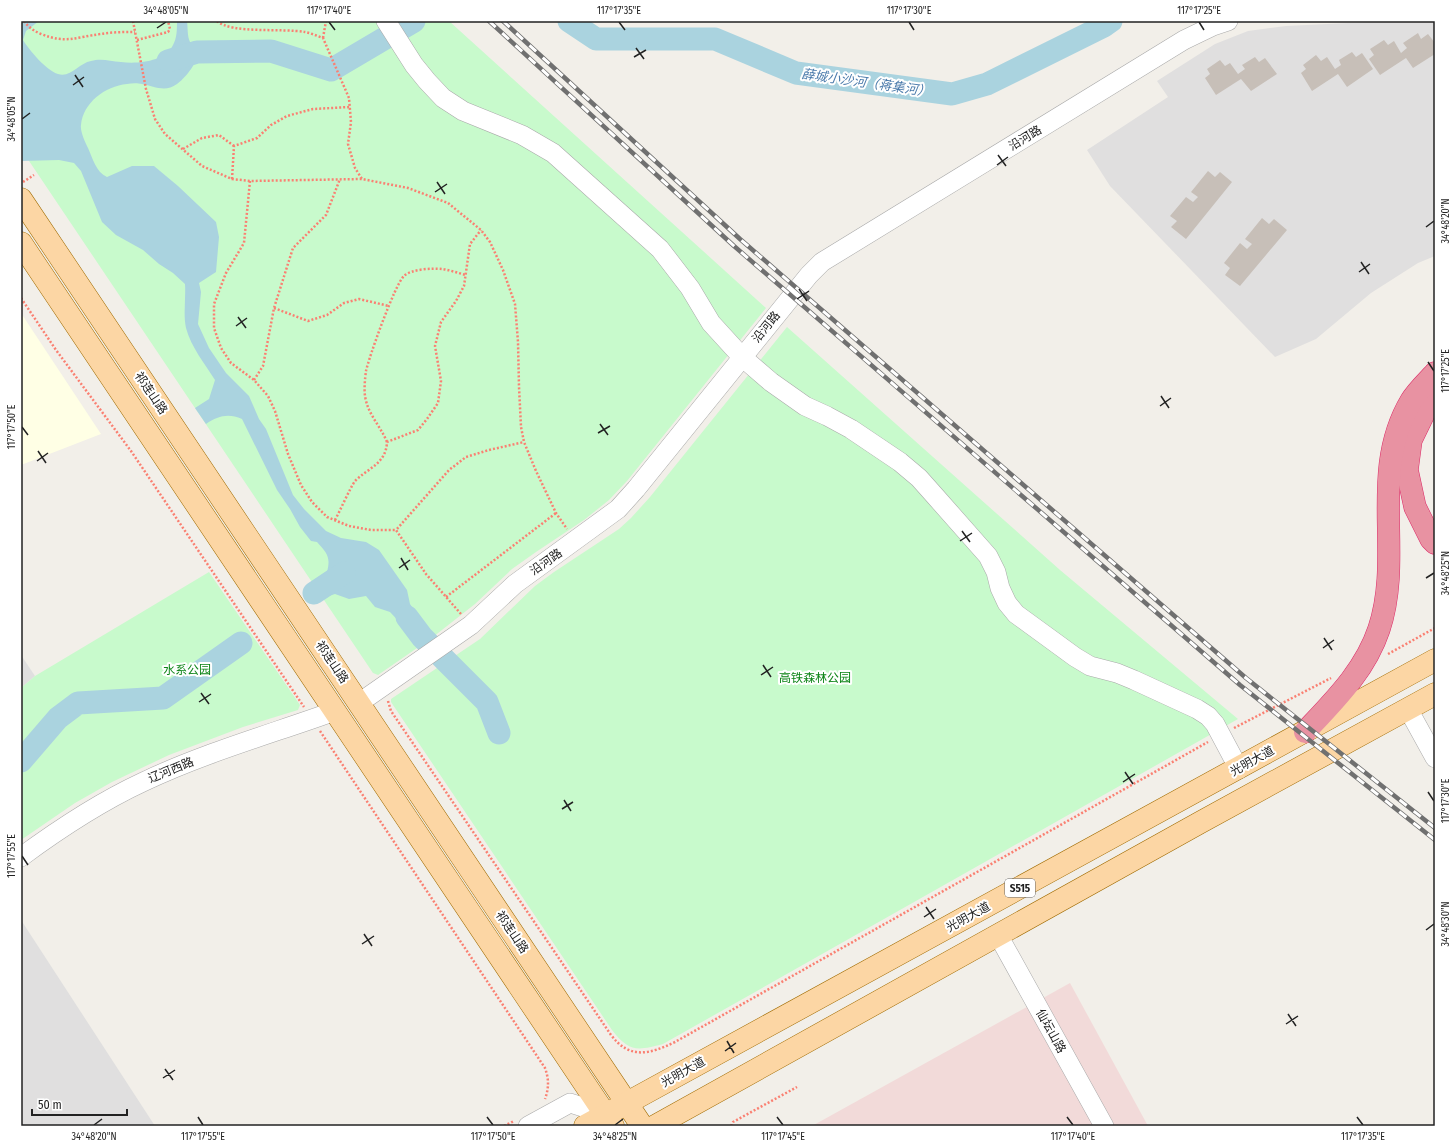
<svg xmlns="http://www.w3.org/2000/svg" width="1456" height="1147" font-family="'Fira Sans Condensed','Noto Sans SC',sans-serif">
  <rect width="100%" height="100%" fill="#f2efe9"/>
  <!-- residential -->
  <g fill="#e0dfdf">
    <path d="M1389 21H1435V256L1418 263 1371 293 1316 339 1275 357 1110 186 1087 150 1168 97 1157 81 1215 44 1248 31 1286 26Z"/>
    <path d="M21 655 35 676 21 688Z"/>
    <path d="M21 920 155 1126H21Z"/>
  </g>
  <!-- commercial -->
  <path fill="#f2dad9" d="M1070 983 1148 1126H812Z"/>
  <!-- education -->
  <path fill="#ffffe5" d="M21 313 101 434 21 465Z"/>
  <!-- park -->
  <g fill="#c8facc">
    <path d="M21 21H449L766 308 627 481 609 500 584 520 536 552 512 569 475 604 433 637 378 675 373 673 21 149Z"/>
    <path d="M787 327 1060 570 1238 719 663 1044C637 1051 629 1052 612 1030L391 702V699L480 639 535 586 554 572 619 529 631 518 650 497Z"/>
    <path d="M209 572 300 705 298 710 243 727 169 755 112 782 75 803 21 840V688L35 676Z"/>
  </g>
  <!-- water -->
  <path fill="#aad3df" d="M21 21H39L26 31 23 40C29 50 47 71 58 74 71 78 79 63 91 61 101 58 110 61 121 62 137 64 165 62 173 45 177 38 177 29 177 21H187C188 27 187 36 190 42 192 45 196 48 197 52 199 62 184 79 177 84 165 93 154 86 142 84 138 83 132 83 127 84 105 86 83 103 81 125 80 131 85 142 88 148 93 159 96 172 107 177L132 166H154L178 186 216 222 219 237 216 272 199 283 201 292 198 324 209 348 226 373 249 396 259 419 266 429 293 495 304 509 326 531 341 538 366 542 379 550 407 590 410 604 433 637 417 648 405 628 390 612 375 607 366 596 349 599 335 594 322 598 312 583 327 572C331 557 327 553 317 542L311 541 300 527 290 509 277 490 242 419C228 413 218 416 206 424L195 408 209 399 215 380C205 364 191 347 186 328 183 314 186 299 185 284L173 273 159 264 143 250 116 235 102 222 81 171 74 163 59 160 21 161Z"/>
  <g fill="none" stroke-linecap="round" stroke-linejoin="round">
    <!-- river -->
    <g stroke="#aad3df" stroke-width="23">
      <path d="M569 21 596 39H715L796 73 952 94 987 84 1104 26 1111 21"/>
      <path d="M168 61 197 52 271 51 331 70 414 21"/>
      <path d="M314 593 344 573"/>
      <path d="M407 617 422 637 487 702 499 733"/>
      <path d="M21 761 58 718 78 703 163 698 241 643"/>
    </g>
  </g>
  <!-- building -->
  <g fill="#c7bfb8">
    <path d="M1418 33 1421 39 1428 34 1435 43V54L1413 68 1406 58 1380 75 1369 59 1374 55 1370 49 1384 40 1388 45 1394 41 1401 53 1407 48 1403 43Z"/>
    <path d="M1352 52 1356 57 1362 53 1373 69 1347 87 1338 74 1312 91 1301 73 1306 69 1303 65 1316 55 1321 61 1327 57 1335 69 1341 65 1339 60Z"/>
    <path d="M1255 57 1259 62 1265 58 1277 74 1251 91 1241 79 1216 95 1205 78 1210 74 1207 69 1220 60 1225 66 1230 63 1238 74 1245 69 1242 65Z"/>
    <path d="M1208 171 1215 177 1220 172 1232 182 1186 239 1171 227 1177 221 1170 216 1186 197 1193 202 1198 197 1191 192Z"/>
    <path d="M1262 218 1269 224 1274 219 1287 230 1240 286 1225 275 1230 268 1224 263 1240 243 1247 249 1252 244 1245 239Z"/>
  </g>
  <g fill="none" stroke-linecap="round" stroke-linejoin="round">
    <!-- minor casing -->
    <g stroke="#a9a9a9" stroke-width="20">
      <g id="minor">
        <path d="M386 21 414 65 427 81 443 98 463 111 522 135 553 153 660 249 690 288 711 323 742 357 771 382 805 406 827 416 851 429 900 462 919 478 935 496 988 556 996 572 1000 588 1007 603 1016 614 1075 657 1090 666 1117 673 1134 680 1197 709 1208 716 1215 724 1239 769"/>
        <path d="M359 703 471 625 515 584 618 509 636 489 809 275 822 262 1184 40 1213 26 1228 21"/>
        <path d="M1408 709 1435 758"/>
        <path d="M21 857C59 829 100 802 143 782 204 753 271 734 335 711"/>
        <path d="M998 935 1104 1126"/>
        <path d="M528 1126 570 1103 605 1114"/>
      </g>
    </g>
    <!-- major casing -->
    <g stroke="#a06b00" stroke-width="23">
      <g id="major">
        <path d="M21 199 642 1126"/>
        <path d="M21 243 613 1126"/>
        <path d="M585 1126 1435 660"/>
        <path d="M655 1126 1201 822 1435 694"/>
      </g>
    </g>
    <!-- highway casing -->
    <g stroke="#dc2a67" stroke-width="23">
      <g id="highway">
        <path d="M1435 397 1429 403 1411 440 1407 470 1415 507 1431 539 1435 543"/>
        <path d="M1305 732C1334 701 1365 671 1379 629 1404 554 1368 473 1411 401 1417 391 1427 382 1435 373"/>
      </g>
    </g>
    <!-- path -->
    <g stroke="#fa8072" stroke-width="2.5" stroke-dasharray="2 2" stroke-linecap="butt">
      <path d="M24 21C28 27 34 31 41 34 66 44 76 37 101 34 112 32 124 32 135 32"/>
      <path d="M133 21 146 89 155 119 165 134 202 166 232 179 250 181 362 179 408 188 448 203 481 230 490 242 503 270 515 304 518 342 519 387 521 427 524 442 536 471 556 513 567 529"/>
      <path d="M217 21C231 34 284 28 305 32 311 33 317 36 323 38L349 98 351 122 348 144 355 168 362 179"/>
      <path d="M323 38 326 21"/>
      <path d="M137 40 168 32 170 29 168 21"/>
      <path d="M183 149 202 138 219 135 234 146"/>
      <path d="M232 179 234 146 257 138 271 125 287 116 313 109 350 107"/>
      <path d="M250 181 244 243 226 273 214 304V328L221 348 231 363 254 380 268 396 275 411 288 454 301 485 312 502 327 517 349 526 371 530H396"/>
      <path d="M23 182 34 175"/>
      <path d="M21 298 56 350 131 451 304 707"/>
      <path d="M274 308 308 321 327 315 344 303 359 299 389 306"/>
      <path d="M254 380 263 366 274 308 293 248 326 215 340 179"/>
      <path d="M387 442C380 425 368 415 365 396 364 389 365 378 366 371 369 357 395 284 404 276 411 269 433 268 442 269 450 270 458 273 466 275"/>
      <path d="M335 520C340 511 350 488 355 481 368 468 386 464 387 442L418 430 427 419 438 403 441 381 435 346 441 322 456 301 464 286 470 244 481 230"/>
      <path d="M446 597 556 513"/>
      <path d="M461 614 426 574 396 530 449 470 466 457 489 450 524 442"/>
      <path d="M1388 654 1435 628"/>
      <path d="M388 701 391 711 611 1035C630 1060 650 1054 675 1042L1208 742"/>
      <path d="M1234 728 1331 678"/>
      <path d="M320 731 545 1068C549 1079 549 1088 545 1099"/>
      <path d="M504 1126 514 1121"/>
      <path d="M731 1126 733 1122 797 1087"/>
    </g>
    <!-- minor -->
    <use href="#minor" stroke="#fff" stroke-width="19"/>
    <!-- major -->
    <use href="#major" stroke="#fcd6a4" stroke-width="22"/>
    <!-- highway -->
    <use href="#highway" stroke="#e892a2" stroke-width="22"/>
    <!-- rail casing -->
    <g stroke="#707070" stroke-width="4.5">
      <g id="rail">
        <path d="M489 21 734 246 1240 685 1435 840"/>
        <path d="M503 21 740 239 1246 678 1435 828"/>
      </g>
    </g>
    <!-- rail -->
    <use href="#rail" stroke="#fff" stroke-width="3" stroke-dasharray="9" stroke-linecap="butt"/>
  </g>
  <!-- ticks -->
  <path fill="none" stroke="#222" stroke-width="1.5" d="M329 22 335 30M619 22 625 30M909 22 914 30M1199 22 1204 30M157 28 166 22M636 48 644 59M634 57 646 50M75 75 83 87M73 85 84 77M22 119 30 113M998 155 1006 166M997 165 1008 157M437 182 445 194M435 192 447 184M1426 227 1434 221M1361 262 1369 274M1359 272 1370 264M799 289 807 301M797 299 809 291M238 317 246 328M236 326 247 318M1428 362 1434 371M1161 396 1169 408M1160 406 1171 398M600 424 608 435M22 427 28 435M598 433 610 426M38 451 46 463M37 461 48 453M962 531 970 542M960 541 972 533M401 558 408 570M399 568 410 560M1426 578 1434 573M1324 638 1332 650M1323 648 1334 640M763 665 771 677M761 675 773 667M201 693 209 704M199 702 211 694M1125 772 1133 784M1123 782 1135 774M1428 792 1434 801M564 800 571 811M562 809 573 802M22 856 28 865M926 907 934 919M924 917 936 909M1426 930 1434 924M364 934 372 946M362 944 374 936M1288 1014 1296 1026M1286 1024 1298 1016M727 1041 734 1053M725 1051 736 1043M165 1069 173 1080M163 1078 175 1070M198 1117 203 1125M487 1117 493 1125M777 1117 783 1125M1067 1117 1073 1125M1357 1117 1363 1125M94 1125 102 1119M615 1125 623 1119"/>
  <g text-anchor="middle" stroke-width="4" stroke-linejoin="round" paint-order="stroke">
    <!-- shield labels -->
    <rect fill="#fff" stroke="#646464" stroke-width="1" x="1005" y="879" width="30" height="18" rx="3"/>
    <g font-size="11" font-weight="bold" fill="#222">
      <text x="1020" y="892">S515</text>
    </g>
    <!-- street labels -->
    <g font-size="12" fill="#222" stroke="#fff">
      <text transform="translate(1025 138) rotate(-31)" y="4">沿河路</text>
      <text transform="translate(766 327) rotate(-51)" y="4">沿河路</text>
      <text transform="translate(151 393) rotate(56)" y="4">祁连山路</text>
      <text transform="translate(546 562) rotate(-35)" y="4">沿河路</text>
      <text transform="translate(332 662) rotate(56)" y="4">祁连山路</text>
      <text transform="translate(1252 761) rotate(-29)" y="4">光明大道</text>
      <text transform="translate(171 770) rotate(-22)" y="4">辽河西路</text>
      <text transform="translate(968 917) rotate(-29)" y="4">光明大道</text>
      <text transform="translate(512 932) rotate(56)" y="4">祁连山路</text>
      <text transform="translate(1051 1031) rotate(61)" y="4">仙坛山路</text>
      <text transform="translate(683 1072) rotate(-29)" y="4">光明大道</text>
    </g>
    <!-- park labels -->
    <g font-size="12" fill="#0c8416" stroke="#fff">
      <text x="187" y="674">水系公园</text>
      <text x="815" y="682">高铁森林公园</text>
    </g>
    <!-- water labels -->
    <g font-size="13" font-style="italic" fill="#4a7aab" stroke="#fff">
      <text transform="translate(866 82) rotate(8)" y="5">薛城小沙河（蒋集河）</text>
    </g>
  </g>
  <!-- border -->
  <rect width="1456" height="1147" fill="none" stroke="#ffffff" stroke-width="44"/>
  <!-- scale -->
  <path d="M32 1109v6h95v-6" fill="none" stroke="#222222" stroke-width="2"/>
  <text x="38" y="1109" font-size="12" fill="#222222" stroke="#ffffff" stroke-width="3" paint-order="stroke">50 m</text>
  <rect x="22" y="22" width="1412" height="1103" fill="none" stroke="#222" stroke-width="1.5"/>
  <g font-size="10" text-anchor="middle" fill="#222">
    <text x="166" y="14">34°48'05"N</text>
    <text x="329" y="14">117°17'40"E</text>
    <text x="619" y="14">117°17'35"E</text>
    <text x="909" y="14">117°17'30"E</text>
    <text x="1199" y="14">117°17'25"E</text>
    <text transform="translate(11 119) rotate(-90)" y="4">34°48'05"N</text>
    <text transform="translate(1445 221) rotate(-90)" y="4">34°48'20"N</text>
    <text transform="translate(1445 371) rotate(-90)" y="4">117°17'25"E</text>
    <text transform="translate(11 427) rotate(-90)" y="4">117°17'50"E</text>
    <text transform="translate(1445 573) rotate(-90)" y="4">34°48'25"N</text>
    <text transform="translate(1445 801) rotate(-90)" y="4">117°17'30"E</text>
    <text transform="translate(11 856) rotate(-90)" y="4">117°17'55"E</text>
    <text transform="translate(1445 924) rotate(-90)" y="4">34°48'30"N</text>
    <text x="94" y="1140">34°48'20"N</text>
    <text x="203" y="1140">117°17'55"E</text>
    <text x="493" y="1140">117°17'50"E</text>
    <text x="615" y="1140">34°48'25"N</text>
    <text x="783" y="1140">117°17'45"E</text>
    <text x="1073" y="1140">117°17'40"E</text>
    <text x="1363" y="1140">117°17'35"E</text>
  </g>
</svg>
